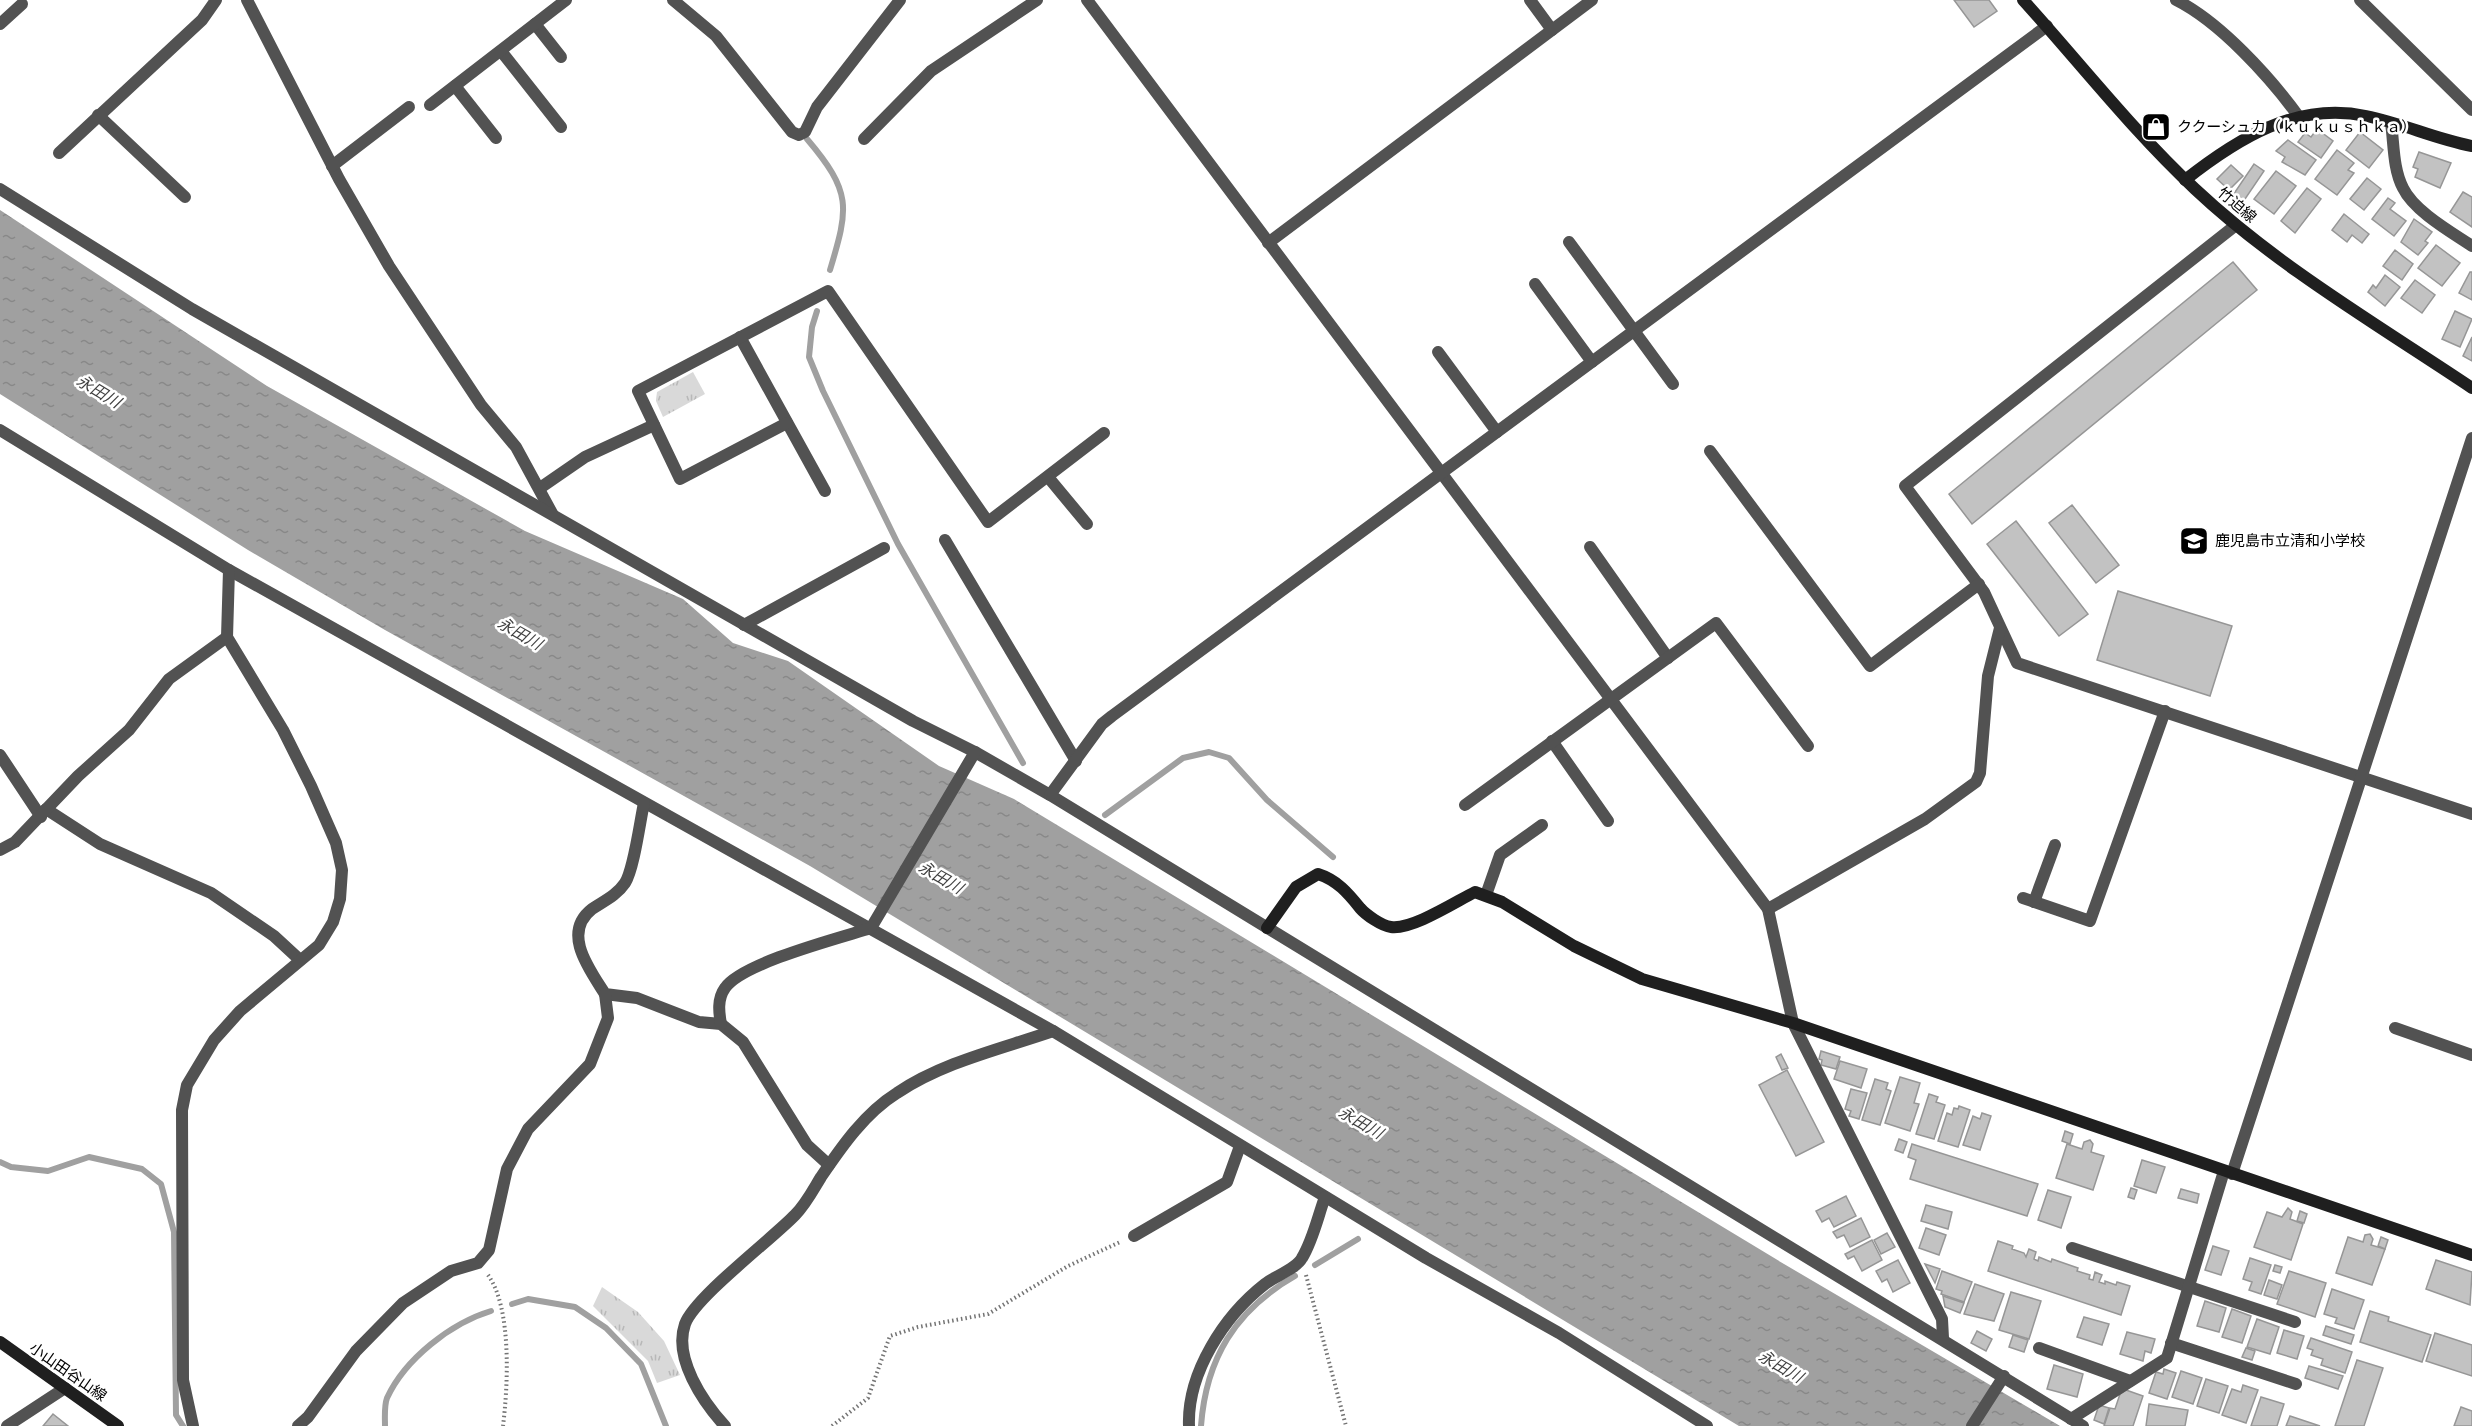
<svg xmlns="http://www.w3.org/2000/svg" width="2472" height="1426" font-family="Rubik,'Noto Sans JP',sans-serif">
  <defs>
    <pattern id="grass-tufts" width="24" height="20" patternUnits="userSpaceOnUse" patternTransform="scale(1.5)"><rect width="24" height="20" fill="#d9d9d9"/><path d="M3 7l-1-3M5 7V3M7 7l1-3M15 17l-1-3M17 17v-4M19 17l1-3" fill="none" stroke="#b8b8b8"/></pattern>
    <pattern id="water-ripples" width="26" height="14" patternUnits="userSpaceOnUse" patternTransform="scale(1.5)"><rect width="26" height="14" fill="#a0a0a0"/><path d="M2 4q2-2 4 0t4 0M15 11q2-2 4 0t4 0" fill="none" stroke="#888"/></pattern>
  </defs>
  <rect width="100%" height="100%" fill="#fff"/>
  <!-- grass -->
  <g fill="url(#grass-tufts)">
    <path d="M693 372 705 394 663 417 656 401 657 392Z"/>
    <path d="M602 1287 638 1312 664 1341 680 1375 657 1383 648 1361 593 1306Z"/>
  </g>
  <!-- water -->
  <path fill="url(#water-ripples)" d="M0 210 267 386 525 531 683 599 733 643 788 661 939 766 1014 799 1784 1264 2060 1426H1739L810 866 385 630 248 550 0 394Z"/>
  <g fill="none" stroke-linecap="round" stroke-linejoin="round">
    <!-- stream -->
    <g stroke="#a0a0a0" stroke-width="6">
      <path d="M807 139C852 192 849 207 830 270"/>
      <path d="M817 311 812 327 809 357 823 391 898 544 1023 763"/>
      <path d="M1105 815 1183 758 1209 752 1229 758 1267 800 1333 857"/>
      <path d="M0 1162 11 1167 48 1171 89 1157 142 1169 161 1184 174 1232 176 1415 183 1426"/>
      <path d="M1315 1265 1358 1239"/>
      <path d="M512 1304 528 1299 575 1307 606 1328 641 1364 666 1426"/>
      <path d="M385 1426C385 1418 384 1406 387 1398 405 1359 451 1323 491 1311"/>
      <path d="M1201 1426C1206 1359 1235 1310 1295 1276"/>
    </g>
  </g>
  <!-- building -->
  <g fill="#c2c2c2" stroke="#969696" stroke-width="1.5">
    <path d="M1954 0H1989L1997 11 1974 27Z"/>
    <path d="M2317 129 2333 141 2321 158 2298 142 2305 133 2311 137Z"/>
    <path d="M2360 132 2383 150 2369 168 2346 150Z"/>
    <path d="M2288 140 2316 160 2305 175 2282 162 2285 157 2276 151Z"/>
    <path d="M2337 150 2354 163 2348 170 2354 173 2337 195 2315 179Z"/>
    <path d="M2419 152 2451 163 2440 188 2415 177 2418 169 2413 167Z"/>
    <path d="M2254 164 2264 171 2243 202 2233 195Z"/>
    <path d="M2231 165 2243 176 2229 190 2217 179Z"/>
    <path d="M2276 171 2296 186 2274 214 2254 199Z"/>
    <path d="M2367 178 2381 189 2364 210 2350 199Z"/>
    <path d="M2307 188 2321 199 2295 233 2281 221Z"/>
    <path d="M2463 192 2472 197V227L2450 212Z"/>
    <path d="M2388 198 2395 203 2390 209 2406 221 2394 236 2372 219Z"/>
    <path d="M2344 214 2369 234 2362 243 2352 235 2347 242 2332 230Z"/>
    <path d="M2414 219 2432 232 2425 241 2428 243 2418 255 2401 242Z"/>
    <path d="M2436 245 2460 263 2442 286 2418 268Z"/>
    <path d="M2395 250 2413 264 2402 280 2383 266Z"/>
    <path d="M2233 262 2257 290 1972 524 1949 494Z"/>
    <path d="M2470 272H2472V300L2459 293Z"/>
    <path d="M2385 275 2400 287 2385 306 2368 292 2373 285 2376 288Z"/>
    <path d="M2415 280 2435 295 2422 313 2401 298Z"/>
    <path d="M2455 311 2472 319 2460 347 2442 339Z"/>
    <path d="M2472 337V361L2463 356Z"/>
    <path d="M2072 505 2119 565 2096 583 2049 523Z"/>
    <path d="M2016 521 2088 614 2059 636 1987 544Z"/>
    <path d="M2118 591 2232 626 2210 696 2097 660Z"/>
    <path d="M1821 1051 1840 1057 1836 1069 1821 1065 1822 1060 1819 1059Z"/>
    <path d="M1781 1054 1788 1068 1782 1070 1776 1057Z"/>
    <path d="M1840 1061 1867 1069 1861 1088 1834 1079Z"/>
    <path d="M1787 1070 1824 1142 1796 1156 1759 1085Z"/>
    <path d="M1900 1077 1920 1083 1914 1103 1919 1104 1910 1131 1885 1123Z"/>
    <path d="M1875 1079 1888 1083 1886 1089 1891 1091 1880 1125 1862 1120Z"/>
    <path d="M1851 1089 1867 1093 1859 1119 1849 1116 1851 1111 1845 1109Z"/>
    <path d="M1929 1094 1938 1097 1936 1102 1945 1105 1934 1139 1916 1134Z"/>
    <path d="M1959 1106 1970 1110 1958 1147 1938 1141 1947 1113 1952 1115 1954 1108 1958 1109Z"/>
    <path d="M1982 1113 1991 1116 1980 1150 1963 1145 1973 1116 1980 1119Z"/>
    <path d="M2065 1131 2073 1134 2070 1144 2062 1141Z"/>
    <path d="M1899 1139 1907 1142 1903 1153 1895 1150Z"/>
    <path d="M2090 1140 2093 1144 2091 1152 2104 1156 2093 1190 2056 1178 2067 1144 2082 1149 2084 1142Z"/>
    <path d="M1912 1144 2038 1184 2027 1216 1910 1179 1916 1160 1908 1157Z"/>
    <path d="M2142 1160 2165 1167 2156 1193 2134 1186Z"/>
    <path d="M2131 1188 2137 1190 2134 1199 2128 1197Z"/>
    <path d="M2181 1189 2199 1194 2197 1203 2178 1198Z"/>
    <path d="M2048 1190 2071 1197 2061 1228 2038 1220Z"/>
    <path d="M1846 1196 1856 1216 1834 1227 1829 1218 1822 1222 1816 1211Z"/>
    <path d="M1926 1205 1952 1212 1948 1229 1921 1221Z"/>
    <path d="M2288 1208 2292 1212 2290 1219 2303 1224 2291 1260 2254 1247 2267 1212 2282 1217Z"/>
    <path d="M2300 1211 2307 1214 2304 1223 2297 1221Z"/>
    <path d="M1861 1218 1870 1237 1850 1247 1844 1235 1837 1238 1833 1232Z"/>
    <path d="M1926 1228 1946 1235 1939 1255 1919 1248Z"/>
    <path d="M1887 1233 1895 1247 1881 1254 1874 1240Z"/>
    <path d="M2370 1234 2373 1239 2371 1245 2385 1249 2372 1285 2336 1273 2348 1237 2363 1242 2365 1235Z"/>
    <path d="M2381 1237 2388 1240 2385 1249 2378 1246Z"/>
    <path d="M1872 1240 1882 1260 1862 1271 1854 1256 1848 1259 1845 1254Z"/>
    <path d="M1998 1241 2013 1246 2012 1249 2024 1253 2026 1257 2029 1249 2036 1252 2034 1259 2038 1261 2039 1257 2051 1262 2052 1259 2078 1268 2077 1271 2090 1275 2089 1279 2093 1280 2095 1272 2102 1275 2099 1282 2105 1284V1281L2116 1285 2117 1282 2130 1286 2121 1315 1988 1271Z"/>
    <path d="M2213 1246 2229 1251 2221 1275 2205 1270Z"/>
    <path d="M2250 1258 2271 1265 2261 1294 2249 1290 2252 1282 2243 1279Z"/>
    <path d="M1898 1260 1910 1283 1893 1292 1887 1279 1882 1282 1876 1271Z"/>
    <path d="M2436 1260 2472 1272 2470 1305 2426 1289Z"/>
    <path d="M1925 1264 1940 1269 1935 1283Z"/>
    <path d="M2275 1265 2282 1267 2280 1273 2273 1271Z"/>
    <path d="M1942 1271 1972 1282 1964 1302 1941 1294 1942 1291 1936 1289Z"/>
    <path d="M2289 1271 2326 1283 2315 1317 2277 1304Z"/>
    <path d="M2269 1280 2282 1285 2277 1299 2264 1295Z"/>
    <path d="M1975 1284 2004 1294 1994 1321 1964 1314Z"/>
    <path d="M2332 1289 2364 1300 2354 1329 2335 1323 2337 1318 2324 1314Z"/>
    <path d="M2011 1292 2041 1301 2029 1339 1999 1330Z"/>
    <path d="M1943 1296 1964 1303 1960 1313 1945 1307Z"/>
    <path d="M2205 1301 2226 1308 2219 1332 2197 1326Z"/>
    <path d="M2232 1309 2251 1316 2242 1343 2222 1337Z"/>
    <path d="M2370 1311 2389 1317 2388 1321 2431 1335 2422 1362 2360 1342Z"/>
    <path d="M2084 1317 2109 1324 2102 1345 2077 1337Z"/>
    <path d="M2257 1319 2279 1327 2270 1354 2247 1347Z"/>
    <path d="M2326 1326 2354 1335 2351 1344 2323 1335Z"/>
    <path d="M2284 1330 2304 1336 2297 1359 2277 1353Z"/>
    <path d="M1977 1331 1992 1339 1986 1351 1971 1343Z"/>
    <path d="M2127 1332 2155 1339 2151 1353 2145 1351 2143 1361 2120 1354Z"/>
    <path d="M2435 1333 2472 1345V1376L2426 1361Z"/>
    <path d="M2013 1335 2028 1340 2024 1352 2009 1347Z"/>
    <path d="M2311 1338 2352 1352 2345 1373 2321 1365 2323 1359 2311 1355 2313 1350 2307 1348Z"/>
    <path d="M2246 1348 2255 1351 2252 1360 2242 1357Z"/>
    <path d="M2357 1360 2383 1368 2364 1426H2335Z"/>
    <path d="M2054 1365 2083 1374 2077 1397 2047 1389Z"/>
    <path d="M2309 1366 2343 1376 2338 1389 2305 1378Z"/>
    <path d="M2164 1369 2176 1373 2167 1399 2149 1393 2156 1372 2163 1374Z"/>
    <path d="M2181 1371 2202 1378 2193 1404 2172 1397Z"/>
    <path d="M2206 1379 2228 1386 2219 1413 2197 1406Z"/>
    <path d="M2243 1385 2258 1390 2246 1423 2222 1415 2232 1389 2241 1392Z"/>
    <path d="M2126 1390 2143 1396 2133 1426H2104L2110 1408 2115 1409 2120 1394Z"/>
    <path d="M2261 1397 2284 1404 2277 1426H2251Z"/>
    <path d="M2149 1404 2188 1410 2185 1426H2146Z"/>
    <path d="M2099 1405 2109 1408 2104 1424 2094 1420Z"/>
    <path d="M2461 1407 2472 1411V1426H2454Z"/>
    <path d="M53 1414 68 1426H43Z"/>
    <path d="M2290 1416 2320 1426H2286Z"/>
  </g>
  <g fill="none" stroke-linecap="round" stroke-linejoin="round">
    <!-- path -->
    <g stroke="#747474" stroke-width="4" stroke-dasharray="1.5 3" stroke-linecap="butt">
      <path d="M488 1275C512 1308 508 1386 503 1426"/>
      <path d="M1306 1275 1346 1426"/>
      <path d="M832 1426 868 1398 890 1336 918 1327 988 1314 1068 1266 1120 1242"/>
    </g>
    <!-- street -->
    <g stroke="#525252" stroke-width="12">
      <path d="M247 0 339 179 389 266 481 405 516 447 553 515"/>
      <path d="M673 0 716 36 792 132 799 135 805 132 817 107 900 0"/>
      <path d="M1087 0 1768 909 1793 1023 1942 1319 1943 1338"/>
      <path d="M1530 0 1552 30"/>
      <path d="M2176 0C2220 22 2270 77 2299 117"/>
      <path d="M2360 0 2472 110"/>
      <path d="M0 24 22 4"/>
      <path d="M535 24 561 57"/>
      <path d="M501 51 561 127"/>
      <path d="M455 86 496 138"/>
      <path d="M430 105 566 0"/>
      <path d="M98 115 185 197"/>
      <path d="M2391 123C2394 144 2393 169 2403 188 2414 211 2451 232 2472 246"/>
      <path d="M864 139 931 71 1037 0"/>
      <path d="M59 153 202 20 216 0"/>
      <path d="M332 166 409 107"/>
      <path d="M0 189 192 309 913 721 975 752 1050 795 2083 1426"/>
      <path d="M2236 225 1905 486 1984 592 2017 663 2472 814"/>
      <path d="M1569 242 1673 384"/>
      <path d="M1268 243 1592 0"/>
      <path d="M1535 284 1592 362"/>
      <path d="M740 337 825 491"/>
      <path d="M1438 352 1497 432"/>
      <path d="M787 423 680 479 638 391 828 291 988 522 1104 433"/>
      <path d="M0 430 229 570 1053 1031 1426 1258 1559 1333 1707 1426"/>
      <path d="M1710 451 1870 666 1979 584"/>
      <path d="M1048 477 1087 524"/>
      <path d="M540 488 585 457 654 425"/>
      <path d="M945 540 1076 761"/>
      <path d="M1590 547 1668 658"/>
      <path d="M744 625 884 548"/>
      <path d="M1552 741 1608 821"/>
      <path d="M0 755 41 817"/>
      <path d="M1050 795 1102 724 1112 716 2047 26"/>
      <path d="M644 803C640 821 634 869 625 883 617 895 604 901 592 909 561 933 590 970 605 994L637 998 699 1022 721 1024 743 1042 807 1145 829 1165"/>
      <path d="M1465 805 1716 623 1808 746"/>
      <path d="M46 809 100 844 211 893 274 936 300 960"/>
      <path d="M0 850 15 842 78 776 129 730 169 679 227 637"/>
      <path d="M1486 895 1500 855 1542 825"/>
      <path d="M2023 898 2090 921 2165 711"/>
      <path d="M2034 902 2055 845"/>
      <path d="M1768 909 1925 819 1976 782 1980 773 1988 676 2000 628"/>
      <path d="M721 1024C719 1013 717 999 725 988 742 963 839 938 871 928L975 752"/>
      <path d="M2395 1028 2472 1055"/>
      <path d="M2232 1174 2472 438"/>
      <path d="M1134 1236 1227 1182 1240 1146"/>
      <path d="M2072 1248 2295 1322"/>
      <path d="M2171 1343 2296 1384"/>
      <path d="M2039 1348 2130 1381"/>
      <path d="M2071 1419 2167 1358 2224 1171"/>
      <path d="M7 1426 65 1388"/>
      <path d="M193 1426 183 1380 182 1110 187 1085 214 1040 240 1011 319 945 333 922 340 899 342 870 336 843 311 786 283 730 227 637 229 570"/>
      <path d="M298 1426 308 1417 356 1351 403 1303 451 1271 478 1263 489 1250 507 1169 528 1129 590 1064 608 1018 605 994"/>
      <path d="M725 1426C703 1402 673 1358 685 1324 695 1297 772 1239 795 1215 806 1204 813 1190 821 1177 842 1146 865 1113 897 1093 943 1062 1001 1049 1053 1031"/>
      <path d="M1189 1426C1187 1373 1224 1316 1265 1284 1275 1276 1296 1269 1302 1258 1313 1240 1318 1216 1325 1197"/>
      <path d="M1972 1426 2004 1376"/>
    </g>
    <!-- secondary -->
    <g stroke="#1f1f1f" stroke-width="12">
      <path d="M2023 0C2080 63 2132 130 2195 189 2277 266 2378 325 2472 388"/>
      <path d="M2185 180C2237 139 2297 101 2366 116 2402 123 2435 139 2472 146"/>
      <path d="M1267 928 1296 887 1318 874C1337 880 1348 893 1360 908 1366 915 1382 926 1391 927 1412 930 1455 902 1475 892L1502 902 1574 946 1642 979 1793 1023 2472 1255"/>
      <path d="M0 1342 118 1426"/>
    </g>
  </g>
  <!-- icons -->
  <defs>
    <g id="shop-square" transform="scale(1.5)"><rect x="-9" y="-9" width="18" height="18" rx="4" fill="#000" stroke="#fff"/><path d="M-5-2.5h2.3a2.7 3.5 0 0 1 5.4 0H5L5.5 6h-11ZM-1.5-2.5h3a1.5 2.3 0 0 0-3 0Z" fill="#fff"/></g>
    <g id="school-square" transform="scale(1.5)"><rect x="-9" y="-9" width="18" height="18" rx="4" fill="#000" stroke="#fff"/><path d="M0-5L7-2L0 1L-7-2ZM-4 1L0 2.5L4 1V4Q0 6-4 4Z" fill="#fff"/></g>
  </defs>
  <g fill-rule="evenodd">
    <use href="#shop-square" x="2156" y="127"/>
    <use href="#school-square" x="2194" y="541"/>
  </g>
  <g text-anchor="middle" stroke-width="5" stroke-linejoin="round" paint-order="stroke">
    <!-- poi labels -->
    <g font-size="15" fill="#000" stroke="#fff" text-anchor="start">
      <text x="2177" y="132">ククーシュカ（ｋｕｋｕｓｈｋａ）</text>
      <text x="2215" y="546">鹿児島市立清和小学校</text>
    </g>
    <!-- street labels -->
    <g font-size="15" fill="#000" stroke="#fff">
      <text transform="translate(2237 205) rotate(40)" y="5">竹迫線</text>
      <text transform="translate(68 1372) rotate(35)" y="5">小山田谷山線</text>
    </g>
    <!-- water labels -->
    <g font-size="16" font-style="italic" fill="#414141" stroke="#fff">
      <text transform="translate(99 391) rotate(31)" y="6">永田川</text>
      <text transform="translate(520 633) rotate(30)" y="6">永田川</text>
      <text transform="translate(941 877) rotate(30)" y="6">永田川</text>
      <text transform="translate(1361 1122) rotate(30)" y="6">永田川</text>
      <text transform="translate(1781 1366) rotate(30)" y="6">永田川</text>
    </g>
  </g>
</svg>
